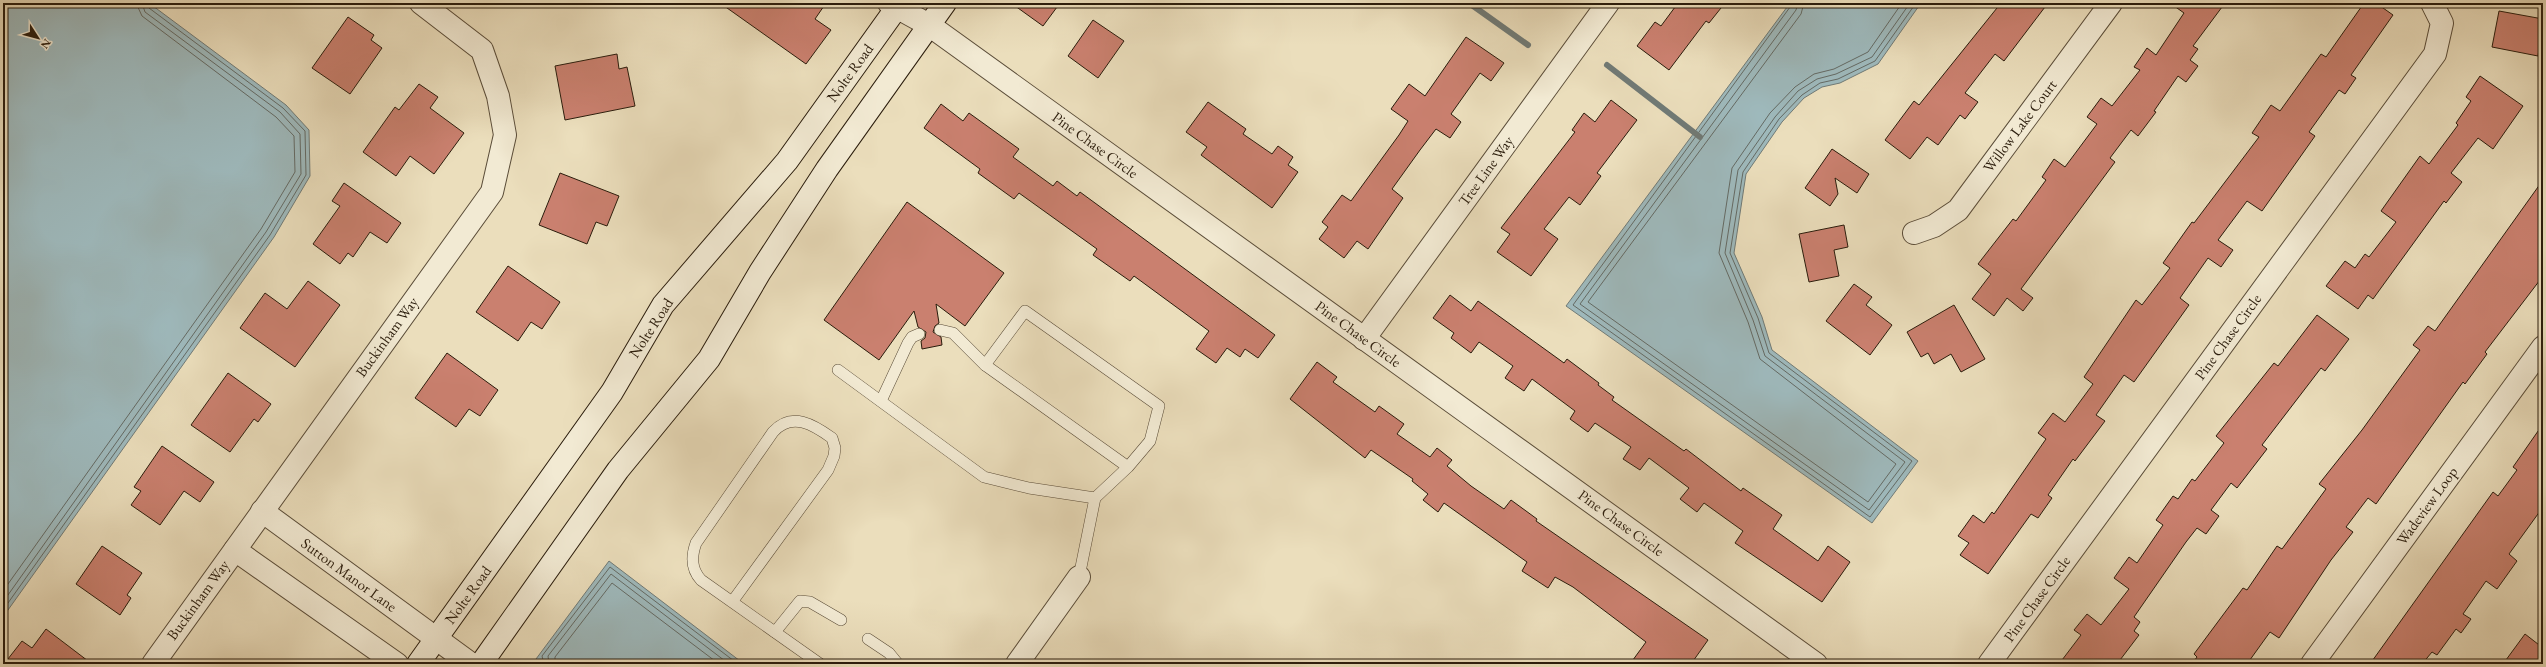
<svg xmlns="http://www.w3.org/2000/svg" width="2546" height="667" font-family="'EB Garamond',serif">
  <rect width="100%" height="100%" fill="#ebdebc"/>
  <filter id="stains"><feTurbulence type="fractalNoise" baseFrequency=".005" numOctaves="4"/><feColorMatrix values="0 0 0 0 .2 0 0 0 0 .09 0 0 0 0 .02 0 0 0 .5 -.17"/></filter>
  <radialGradient id="worn" r=".72"><stop offset=".6" stop-color="#630" stop-opacity="0"/><stop offset="1" stop-color="#630" stop-opacity=".3"/></radialGradient>
  <!-- water -->
  <g fill="#9eb9bc" stroke="#707a76">
    <path d="M3 3H149L286 105 309 130 310 176 274 237 3 617Z"/>
    <path d="M1790 3H1921L1878 64 1840 83 1822 87 1804 98 1782 122 1746 174 1734 253 1762 317 1772 350 1918 461 1872 523 1566 306Z"/>
    <path d="M609 561 744 664H542L536 659Z"/>
  </g>
  <g fill="none" stroke-linecap="round" stroke-linejoin="round">
    <!-- shore -->
    <g stroke="#646a64" stroke-width="1">
      <path d="M1793 3 1573 305 1870 517 1912 461 1769 353 1758 318 1730 253 1743 172 1779 119 1802 95 1820 83 1838 79 1875 61 1916 3"/>
      <path d="M1798 3 1796 10 1580 304 1869 510 1905 462 1765 356 1753 320 1725 253 1738 170 1775 117 1798 91 1817 79 1836 74 1872 57 1910 3"/>
      <path d="M1804 3 1801 14 1588 302 1868 502 1896 464 1760 359 1748 322 1719 253 1732 168 1770 113 1795 87 1814 74 1834 69 1868 52 1902 3"/>
      <path d="M3 591 261 229 295 172 294 136 276 117 142 16 136 3"/>
      <path d="M3 602 266 232 301 174 300 134 280 112 145 12 142 3"/>
      <path d="M3 610 270 235 306 175 305 131 283 108 149 8 147 3"/>
      <path d="M544 664 542 656 610 567 738 664"/>
      <path d="M549 664 548 656 611 574 729 664"/>
      <path d="M555 664V657L612 583 719 664"/>
    </g>
    <!-- stream -->
    <g stroke="#707a76" stroke-width="6">
      <path d="M1469 3 1528 45"/>
      <path d="M1607 65 1700 137"/>
    </g>
  </g>
  <!-- building -->
  <g fill="#ca806f" stroke="#2a1c0c">
    <path d="M720 3H826L815 19 831 30 806 64Z"/>
    <path d="M1011 3H1060L1043 26Z"/>
    <path d="M1678 3H1725L1709 23 1706 21 1669 70 1637 46 1655 22 1661 26Z"/>
    <path d="M2001 3H2048L2004 61 1995 54 1965 93 1978 102 1965 119 1960 115 1938 145 1927 137 1910 159 1885 140 1914 101 1919 105Z"/>
    <path d="M2170 3H2225L2193 46 2198 49 2190 60 2198 66 2186 82 2178 76 2154 111 2156 112 2138 136 2131 130 2110 158 2115 162 2021 289 2033 298 2023 311 2007 298 1994 316 1972 299 1991 274 1978 264 2013 219 2016 221 2046 180 2042 177 2054 159 2065 167 2097 124 2087 117 2101 98 2112 106 2140 70 2134 67 2147 48 2156 55 2184 13Z"/>
    <path d="M2364 3H2376L2393 15 2351 75 2356 78 2345 94 2339 90 2309 132 2315 136 2262 211 2247 201 2218 240 2233 250 2221 267 2208 258 2180 298 2189 305 2134 382 2124 375 2096 415 2105 421 2075 461 2073 459 2048 495 2052 498 2038 518 2031 514 1988 574 1960 555 1969 543 1958 536 1973 515 1984 523 1992 512 1994 514 2046 439 2038 433 2053 413 2065 422 2093 384 2084 377 2136 300 2142 305 2170 268 2163 263 2192 222 2194 223 2259 137 2252 133 2271 105 2280 111 2321 54 2326 57Z"/>
    <path d="M2499 11 2543 19 2538 56 2492 47Z"/>
    <path d="M348 17 374 35 371 40 382 48 350 94 312 68Z"/>
    <path d="M1093 20 1124 41 1098 78 1068 56Z"/>
    <path d="M1466 37 1504 63 1491 81 1480 73 1451 114 1461 122 1450 138 1436 129 1420 150 1392 189 1403 198 1368 249 1357 241 1344 258 1319 239 1328 227 1322 222 1342 195 1351 201 1399 135 1408 121 1391 109 1409 84 1425 96Z"/>
    <path d="M617 54 619 69 627 67 635 106 565 120 555 66Z"/>
    <path d="M2480 76 2523 106 2493 149 2478 138 2451 173 2462 182 2446 203 2444 201 2373 299 2368 295 2358 309 2326 286 2345 261 2355 268 2365 254 2369 257 2396 222 2381 211 2420 156 2429 164 2458 125 2456 123 2471 101 2466 97Z"/>
    <path d="M419 84 438 97 430 108 464 133 434 174 410 156 396 176 363 152 395 107 399 110Z"/>
    <path d="M1611 100 1637 120 1597 173 1601 176 1580 205 1569 197 1544 229 1558 239 1531 276 1497 252 1510 234 1501 228 1575 132 1572 130 1584 113 1595 122Z"/>
    <path d="M1208 102 1246 129 1243 134 1272 154 1278 146 1293 157 1288 165 1298 172 1272 208 1201 155 1207 147 1186 132Z"/>
    <path d="M941 104 963 121 969 113 1019 149 1013 157 1053 186 1057 181 1077 196 1080 192 1275 335 1258 358 1245 349 1240 357 1227 348 1216 363 1196 349 1209 331 1134 276 1130 281 1093 255 1097 249 1019 193 1014 199 978 173 980 169 924 128Z"/>
    <path d="M1832 149 1869 174 1857 193 1835 178 1838 194 1830 206 1805 188Z"/>
    <path d="M560 173 619 196 607 226 596 222 587 244 539 225Z"/>
    <path d="M2543 180V276L2485 352 2487 354 2465 384 2463 382 2376 504 2368 498 2346 527 2353 532 2331 560 2279 638 2270 632 2247 664H2192L2197 657 2194 654 2243 588 2247 590 2277 546 2282 549 2326 489 2319 484 2362 430 2420 350 2413 345 2428 326 2435 331Z"/>
    <path d="M344 183 401 223 387 243 370 232 353 257 348 253 340 264 313 244 340 206 332 201Z"/>
    <path d="M907 202 1004 273 965 326 936 304 939 323 935 326 933 332 941 337 942 345 922 349 921 341 925 338 926 332 918 327 914 311 879 360 824 320Z"/>
    <path d="M1844 225 1848 247 1834 250 1839 276 1809 282 1799 234Z"/>
    <path d="M508 266 560 302 542 329 531 322 518 341 476 312Z"/>
    <path d="M308 281 340 305 295 367 240 328 265 293 287 309Z"/>
    <path d="M1854 284 1872 297 1866 305 1892 325 1870 355 1826 321Z"/>
    <path d="M1450 295 1471 311 1478 301 1564 363 1567 359 1599 383 1598 385 1614 397 1612 400 1684 451 1686 449 1741 491 1743 488 1782 515 1773 529 1818 561 1828 546 1850 562 1822 602 1735 543 1743 531 1704 503 1697 512 1680 499 1689 488 1649 458 1640 470 1623 459 1631 447 1595 423 1588 432 1570 419 1575 411 1532 379 1524 391 1505 378 1513 366 1479 342 1471 353 1451 338 1454 333 1433 318Z"/>
    <path d="M1954 305 1985 359 1961 372 1951 354 1934 364 1928 353 1921 357 1907 332Z"/>
    <path d="M2317 315 2349 339 2325 371 2321 368 2262 445 2267 449 2237 488 2231 483 2211 510 2219 516 2206 534 2197 528 2186 542 2134 617 2140 622 2134 631 2139 635 2117 664H2059L2081 635 2074 630 2087 614 2101 625 2129 589 2114 578 2129 557 2137 563 2163 525 2156 520 2173 496 2178 499 2192 479 2195 481 2224 443 2216 436 2274 363 2278 366Z"/>
    <path d="M447 353 498 390 480 416 469 409 456 427 415 398Z"/>
    <path d="M1317 362 1337 377 1333 382 1375 412 1379 406 1404 424 1397 434 1430 457 1437 448 1452 460 1447 466 1471 486 1504 509 1511 500 1537 519 1536 521 1708 640 1691 664H1630L1646 642 1573 587 1555 577 1548 588 1522 571 1527 562 1444 503 1438 512 1423 500 1428 494 1412 481 1413 479 1371 450 1365 458 1290 399Z"/>
    <path d="M228 373 271 404 258 422 254 419 230 452 191 425Z"/>
    <path d="M2543 424V507L2509 554 2517 561 2497 589 2486 581 2463 614 2471 619 2461 633 2456 629 2437 655 2432 652 2422 664H2370L2493 492 2498 496 2517 470 2513 467Z"/>
    <path d="M162 446 214 482 200 502 184 491 160 525 131 505 141 491 134 487Z"/>
    <path d="M102 546 142 573 127 595 131 598 120 615 76 584Z"/>
    <path d="M46 629 92 664H4L22 641 32 648Z"/>
    <path d="M2525 634 2543 648V664H2503Z"/>
  </g>
  <g fill="none" stroke-linecap="round" stroke-linejoin="round">
    <!-- lane casing -->
    <g stroke="#5a4c38" stroke-width="12">
      <g id="lane">
        <path d="M940 330 953 333 985 365"/>
        <path d="M838 370 984 477 1029 488 1095 498"/>
        <path d="M881 401 908 343 912 337 919 334"/>
        <path d="M1079 577 1095 498 1128 467 1150 441 1159 406 1025 311 985 365 1128 467"/>
        <path d="M732 602 828 470 834 456 835 448 832 438C814 425 792 411 773 432L696 543C691 557 691 569 701 580L820 664"/>
        <path d="M775 632 800 601 810 602 841 620"/>
        <path d="M868 639 889 653 898 664"/>
      </g>
    </g>
    <!-- street casing -->
    <g stroke="#5a4c38" stroke-width="24">
      <g id="street">
        <path d="M889 3 929 25 1816 664"/>
        <path d="M1914 233 1934 226 1958 210 2111 3"/>
        <path d="M1364 339 1608 3"/>
        <path d="M262 511 471 664"/>
        <path d="M235 550 397 664"/>
        <path d="M153 664 492 192 505 135 498 96 482 50 421 3"/>
        <path d="M1017 664 1079 577"/>
        <path d="M1989 664 2435 54 2442 23 2432 3"/>
        <path d="M2312 664 2543 347"/>
      </g>
    </g>
    <!-- secondary casing -->
    <g stroke="#2a1c0c" stroke-width="24">
      <g id="secondary">
        <path d="M418 664 612 392 663 305 787 161 900 3"/>
        <path d="M481 664 618 470 709 359 760 272 827 169 945 3"/>
      </g>
    </g>
    <!-- lane -->
    <use href="#lane" stroke="#f2ead3" stroke-width="11"/>
    <!-- street -->
    <use href="#street" stroke="#f2ead3" stroke-width="22"/>
    <!-- secondary -->
    <use href="#secondary" stroke="#f2ead3" stroke-width="22"/>
  </g>
  <g text-anchor="middle" stroke-width="3.5" stroke-linejoin="round" paint-order="stroke">
    <!-- street labels -->
    <g font-size="15" fill="#2a1c0c" stroke="#f2ead3">
      <text transform="translate(850 73) rotate(-54)" y="5">Nolte Road</text>
      <text transform="translate(2020 126) rotate(-53)" y="5">Willow Lake Court</text>
      <text transform="translate(1095 145) rotate(36)" y="5">Pine Chase Circle</text>
      <text transform="translate(1486 171) rotate(-54)" y="5">Tree Line Way</text>
      <text transform="translate(651 328) rotate(-57)" y="5">Nolte Road</text>
      <text transform="translate(1358 334) rotate(36)" y="5">Pine Chase Circle</text>
      <text transform="translate(387 337) rotate(-54)" y="5">Buckinham Way</text>
      <text transform="translate(2228 337) rotate(-54)" y="5">Pine Chase Circle</text>
      <text transform="translate(2427 506) rotate(-54)" y="5">Wadeview Loop</text>
      <text transform="translate(1621 523) rotate(36)" y="5">Pine Chase Circle</text>
      <text transform="translate(349 575) rotate(36)" y="5">Sutton Manor Lane</text>
      <text transform="translate(468 595) rotate(-54)" y="5">Nolte Road</text>
      <text transform="translate(2037 599) rotate(-54)" y="5">Pine Chase Circle</text>
      <text transform="translate(198 600) rotate(-54)" y="5">Buckinham Way</text>
    </g>
  </g>
  <!-- margin -->
  <rect width="2546" height="667" fill="none" stroke="#ebdebc" stroke-width="16"/>
  <rect x="4" y="4" width="2538" height="659" fill="none" stroke="#2a1c0c" stroke-width="2"/>
  <rect x="8" y="8" width="2530" height="651" fill="none" stroke="#2a1c0c"/>
  <!-- north arrow -->
  <g transform="translate(38 38) rotate(126)" stroke="#f2ead3" stroke-width="3" paint-order="stroke">
  <path d="M0-3L7 15L0 10L-7 15Z" fill="#2a1c0c"/>
  <text y="-6" font-size="11" font-weight="bold" text-anchor="middle" fill="#2a1c0c">N</text>
  </g>
  <rect width="100%" height="100%" filter="url(#stains)"/>
  <rect width="100%" height="100%" fill="url(#worn)"/>
</svg>
